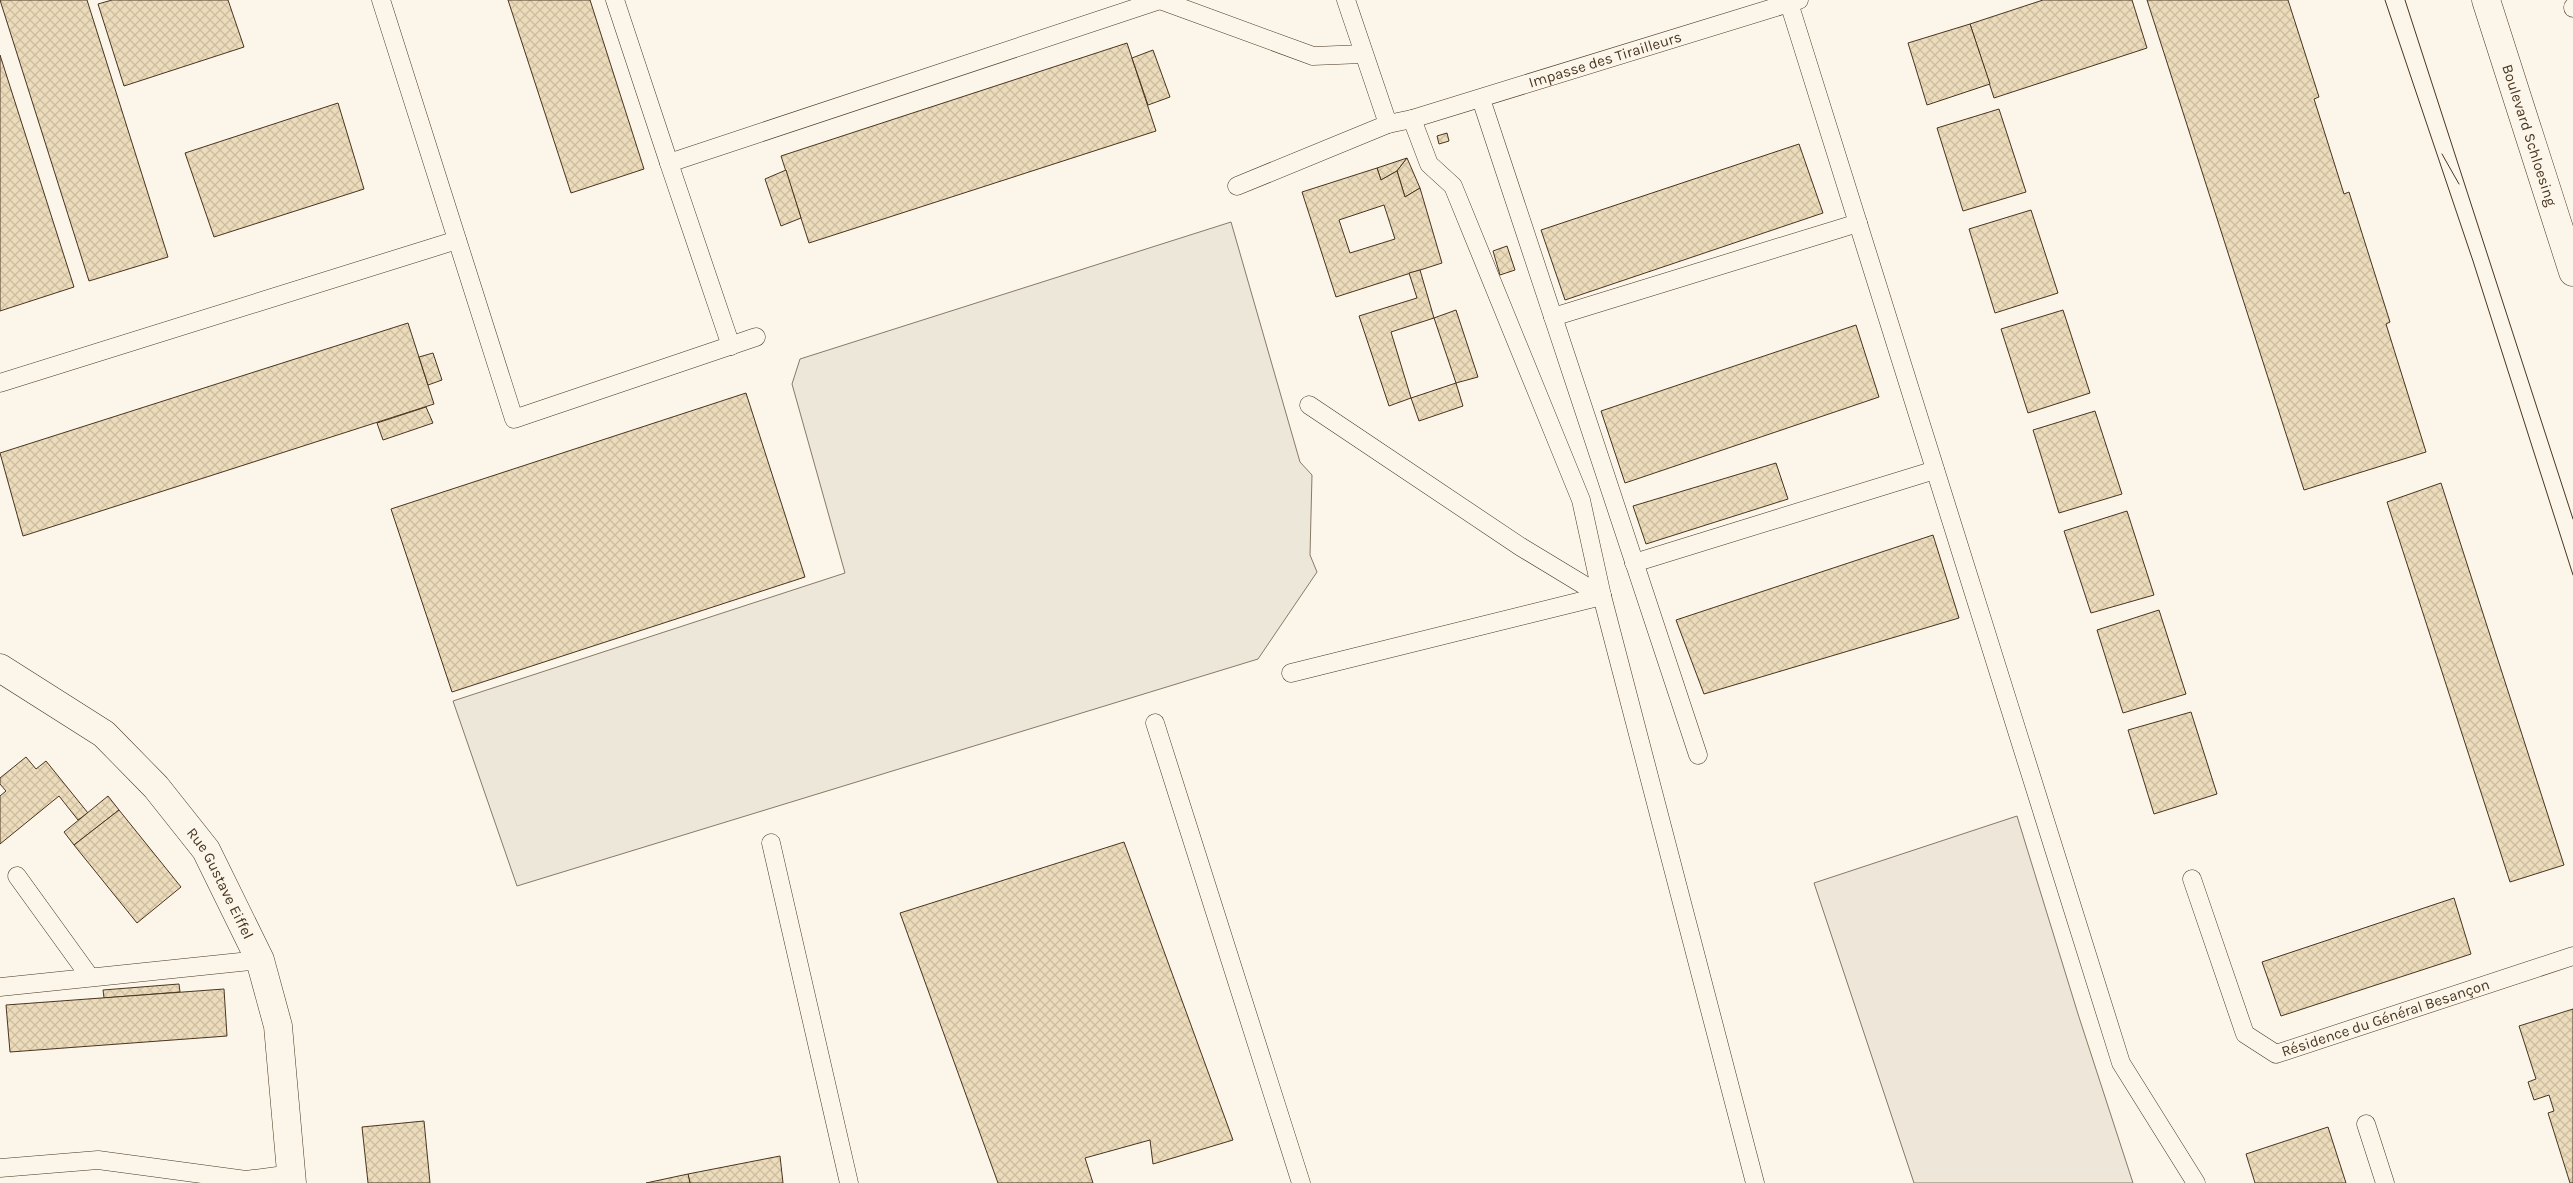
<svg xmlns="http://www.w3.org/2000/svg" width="2573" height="1183" font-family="Karla,sans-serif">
  <defs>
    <pattern id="building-cross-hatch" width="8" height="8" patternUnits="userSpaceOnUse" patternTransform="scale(1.25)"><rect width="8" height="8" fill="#ecdcbc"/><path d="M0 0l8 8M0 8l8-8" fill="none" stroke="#ccbda1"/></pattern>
  </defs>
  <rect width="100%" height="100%" fill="#fbf6e9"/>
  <!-- grass -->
  <path fill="#ede6d9" stroke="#887966" d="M2017 816 2078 1014 2133 1183H1914L1814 883Z"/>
  <!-- parking -->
  <path fill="#ede7d9" stroke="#887966" d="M1231 222 1300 462 1312 475 1310 555 1317 572 1258 659 517 886 453 701 845 573 792 384 800 359Z"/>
  <!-- building -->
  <g fill="url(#building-cross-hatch)" stroke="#4a3520" fill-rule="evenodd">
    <path d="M0 0H87L168 257 89 281Z"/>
    <path d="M112 0H228L244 47 124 86 98 4Z"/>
    <path d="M508 0H590L644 169 571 193Z"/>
    <path d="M2043 0H2132L2147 48 1994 98 1970 24Z"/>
    <path d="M2147 0H2288L2319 97 2314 99 2344 194 2349 192 2390 322 2386 324 2426 452 2304 490Z"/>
    <path d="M1970 24 1990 84 1927 105 1908 43Z"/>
    <path d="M1127 43 1156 131 809 243 781 156Z"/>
    <path d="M1153 50 1170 97 1148 105 1132 58Z"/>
    <path d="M0 55 74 287 0 311Z"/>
    <path d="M338 103 364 189 214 237 185 153Z"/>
    <path d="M1999 109 2026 192 1963 211 1937 128Z"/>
    <path d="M1447 133 1449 141 1439 144 1437 136Z"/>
    <path d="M1799 144 1823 213 1565 300 1541 230Z"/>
    <path d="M1407 158 1397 171 1381 180 1377 168Z"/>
    <path d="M1407 158 1420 188 1405 197 1397 171Z"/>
    <path d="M1377 168 1381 180 1397 171 1405 197 1420 188 1442 263 1336 297 1302 192ZM1384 205 1395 239 1350 253 1339 220Z"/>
    <path d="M786 170 801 218 781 226 765 179Z"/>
    <path d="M2031 210 2058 293 1995 313 1969 229Z"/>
    <path d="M1507 246 1515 270 1500 275 1493 251Z"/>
    <path d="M1420 270 1434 318 1391 332 1411 398 1389 406 1359 316 1417 298 1409 273Z"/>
    <path d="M1456 310 1478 377 1456 383 1434 318Z"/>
    <path d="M2063 310 2090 393 2028 413 2001 329Z"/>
    <path d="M408 323 434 404 23 536 0 453Z"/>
    <path d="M1856 325 1879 397 1625 483 1601 411Z"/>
    <path d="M433 353 442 380 428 385 419 357Z"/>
    <path d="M1456 383 1463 406 1419 421 1411 398Z"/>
    <path d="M746 393 805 577 452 692 391 509Z"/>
    <path d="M426 407 433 423 383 440 377 423Z"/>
    <path d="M2095 411 2122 494 2059 513 2033 430Z"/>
    <path d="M1776 463 1788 499 1646 544 1633 506Z"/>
    <path d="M2441 483 2564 865 2510 882 2387 502Z"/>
    <path d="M2127 511 2154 595 2091 613 2064 531Z"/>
    <path d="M1933 535 1959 618 1704 694 1676 620Z"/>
    <path d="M2159 610 2186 694 2123 713 2097 630Z"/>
    <path d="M2191 712 2217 794 2154 814 2128 730Z"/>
    <path d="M26 757 36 769 46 761 88 813 78 820 59 796 0 844V796L6 791 0 784V778Z"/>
    <path d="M108 796 119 810 74 845 64 832Z"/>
    <path d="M119 810 181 887 137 923 74 845Z"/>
    <path d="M1124 842 1233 1140 1153 1164 1150 1140 1085 1158 1093 1183H998L900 913Z"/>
    <path d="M2454 898 2471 954 2281 1016 2262 962Z"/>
    <path d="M179 984 180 992 104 998 103 990Z"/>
    <path d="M224 989 227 1036 10 1052 6 1005Z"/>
    <path d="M2573 1009V1183H2570L2548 1113 2554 1111 2549 1095 2534 1100 2528 1082 2536 1079 2519 1026Z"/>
    <path d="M424 1121 430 1183H368L362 1127Z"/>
    <path d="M2328 1127 2346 1183H2255L2246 1154Z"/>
    <path d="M780 1156 783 1183H690L688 1174Z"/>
    <path d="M688 1174 690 1183H646Z"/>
  </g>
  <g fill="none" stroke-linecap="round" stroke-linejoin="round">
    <!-- lane casing -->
    <g stroke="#4a3520" stroke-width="19">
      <g id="lane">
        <path d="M381 0 514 419 756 337"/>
        <path d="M615 0 669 163"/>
        <path d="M1346 0 1388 124"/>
        <path d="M1789 3 2121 1063 2196 1183"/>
        <path d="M2573 7V8"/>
        <path d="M1481 99 1698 755"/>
        <path id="s1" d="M1412 119 1799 0"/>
        <path d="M1237 186 1388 124 1412 119 1429 164 1453 186 1581 500 1602 596 1755 1183"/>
        <path d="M1553 317 1858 223"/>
        <path d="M731 346 669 163 1160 0 1313 56 1363 54"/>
        <path d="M0 383 457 240"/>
        <path d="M1309 405 1521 547 1602 596"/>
        <path d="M1634 563 1935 470"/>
        <path d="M1291 673 1602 596"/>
        <path d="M1155 723 1301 1183"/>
        <path d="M771 843 849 1183"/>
        <path d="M17 876 90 977"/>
        <path id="s2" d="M2192 879 2245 1034 2276 1054 2573 956"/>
        <path d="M0 987 260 960"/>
        <path d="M2366 1124 2385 1183"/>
        <path d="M0 1168 98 1160 246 1180 292 1174"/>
      </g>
    </g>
    <!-- street casing -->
    <g stroke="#4a3520" stroke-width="29">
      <g id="street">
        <path id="s3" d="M0 668 104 734 156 787 206 850 260 960 278 1026 292 1183"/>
      </g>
    </g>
    <!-- secondary casing -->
    <g stroke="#4a3520" stroke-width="29">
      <g id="secondary">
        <path id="s4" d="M2486 0 2573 272"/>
      </g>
    </g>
    <!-- lane -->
    <use href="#lane" stroke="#fbf6e9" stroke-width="18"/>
    <!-- street -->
    <use href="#street" stroke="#fbf6e9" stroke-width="28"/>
    <!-- secondary -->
    <use href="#secondary" stroke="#fbf6e9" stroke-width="28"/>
    <!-- tram -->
    <g stroke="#4a3520" stroke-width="1">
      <path d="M2385 0 2473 261 2573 575"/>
      <path d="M2405 0 2573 519"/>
      <path d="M2442 154 2459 184"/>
    </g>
  </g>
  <g text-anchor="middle" stroke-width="4" stroke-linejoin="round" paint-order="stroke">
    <!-- street labels -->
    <g font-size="15" fill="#4a3520" stroke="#fbf6e9">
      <text dy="5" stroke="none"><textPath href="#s1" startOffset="202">Impasse des Tirailleurs</textPath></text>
      <text dy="5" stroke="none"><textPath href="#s4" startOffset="142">Boulevard Schloesing</textPath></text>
      <text dy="5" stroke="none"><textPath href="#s3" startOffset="314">Rue Gustave Eiffel</textPath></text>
      <text dy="5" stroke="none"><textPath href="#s2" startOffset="316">Résidence du Général Besançon</textPath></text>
    </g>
  </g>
</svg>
